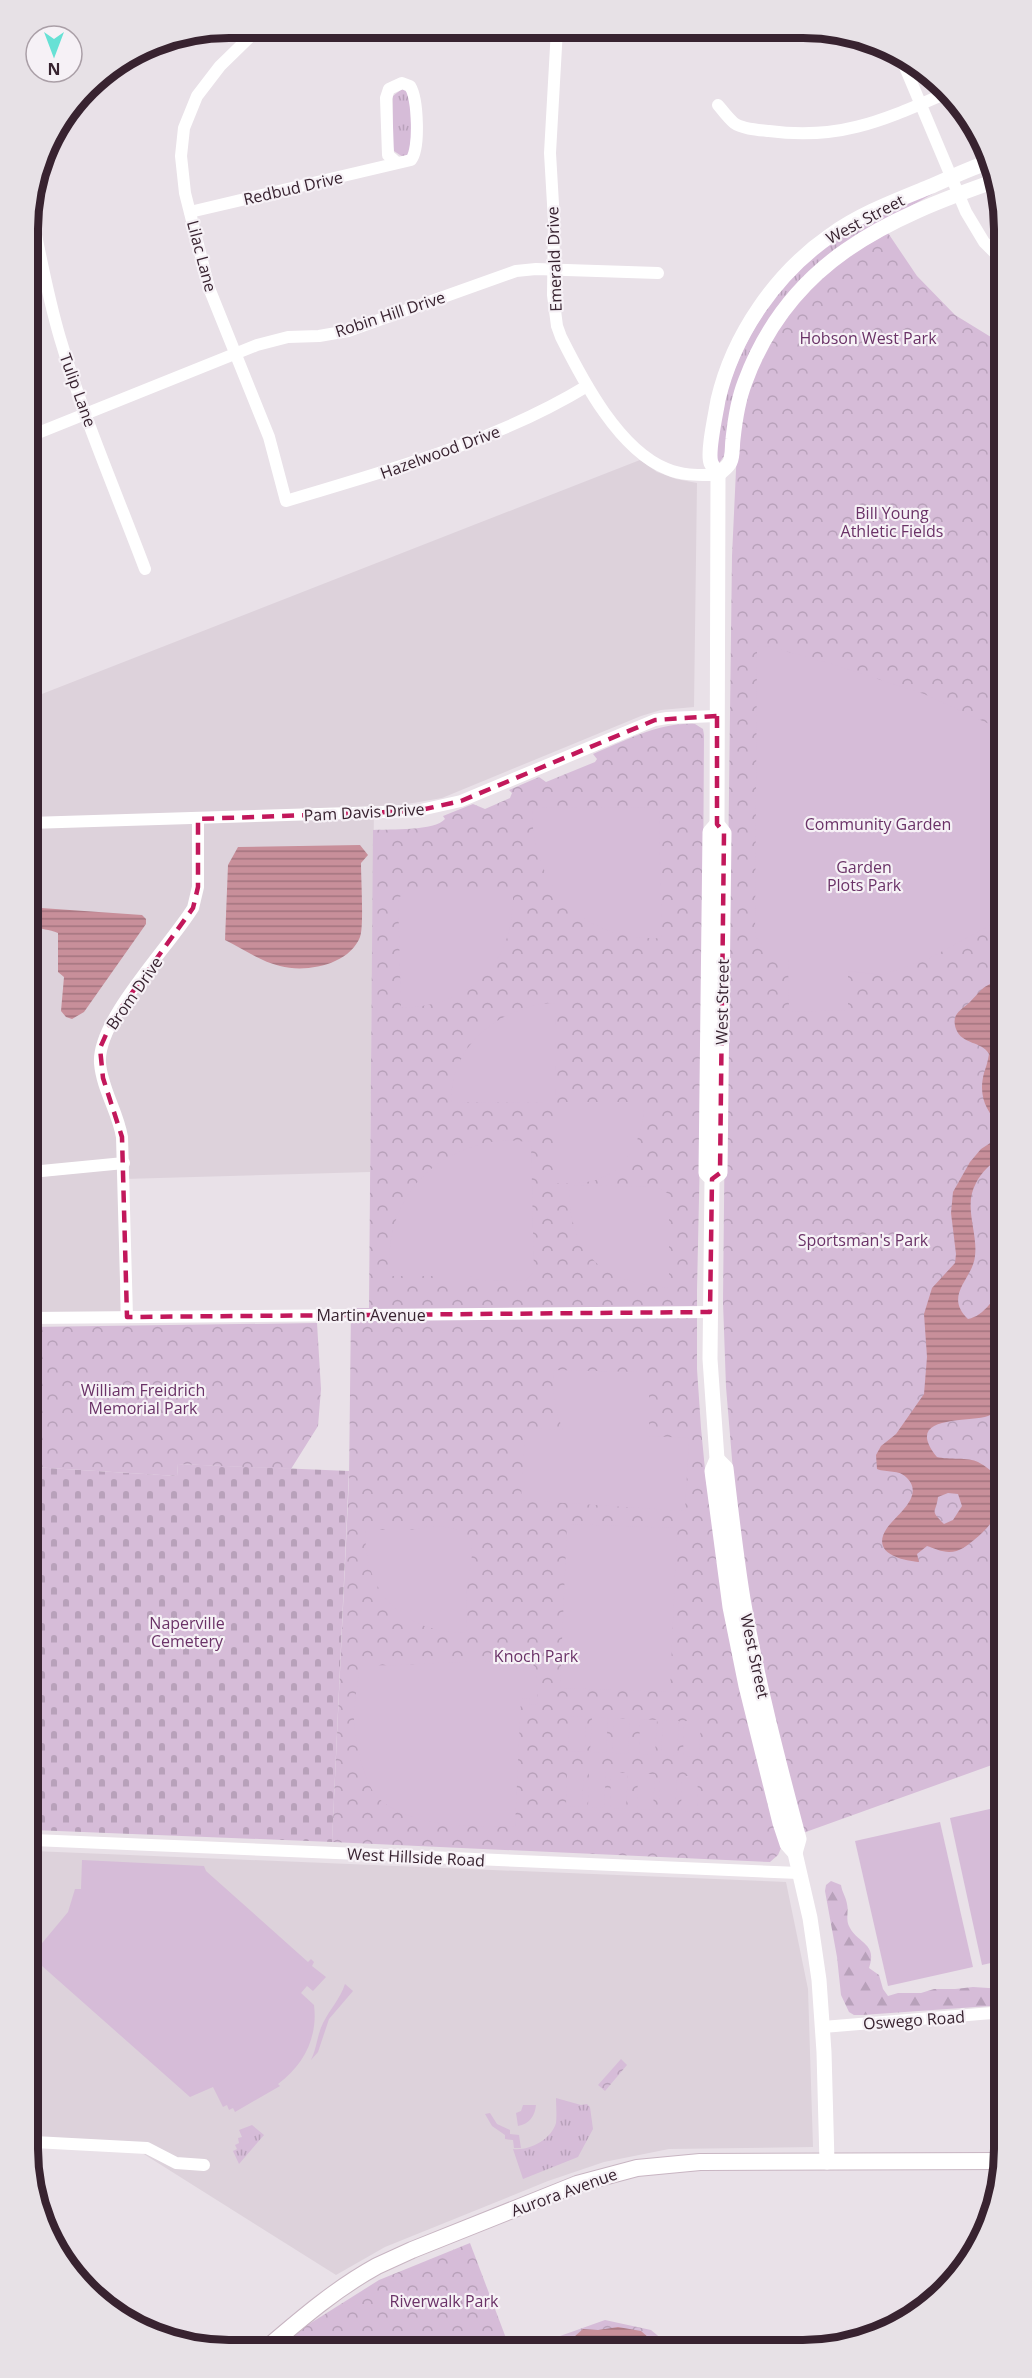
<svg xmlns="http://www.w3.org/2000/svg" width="1032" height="2378" font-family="'Open Sans',sans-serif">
  <defs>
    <pattern id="grass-tufts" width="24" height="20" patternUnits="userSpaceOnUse" patternTransform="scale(1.5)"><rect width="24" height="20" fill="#d6bcd8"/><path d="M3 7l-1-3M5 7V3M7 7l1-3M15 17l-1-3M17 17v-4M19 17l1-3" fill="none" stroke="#b8a1ba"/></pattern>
    <pattern id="forest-firs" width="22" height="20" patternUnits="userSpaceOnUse" patternTransform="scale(1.5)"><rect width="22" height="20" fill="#d6bcd8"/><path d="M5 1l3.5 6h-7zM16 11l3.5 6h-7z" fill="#b8a1ba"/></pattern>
    <pattern id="cemetery-stones" width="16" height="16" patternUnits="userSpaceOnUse" patternTransform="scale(1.5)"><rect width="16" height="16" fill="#d6bcd8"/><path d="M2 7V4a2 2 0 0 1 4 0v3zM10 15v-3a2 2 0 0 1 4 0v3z" fill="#b8a1ba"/></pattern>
    <pattern id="park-crowns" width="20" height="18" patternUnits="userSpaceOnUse" patternTransform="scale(1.5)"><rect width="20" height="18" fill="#d6bcd8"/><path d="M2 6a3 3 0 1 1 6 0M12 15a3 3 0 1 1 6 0" fill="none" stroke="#b8a1ba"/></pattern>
    <pattern id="water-rules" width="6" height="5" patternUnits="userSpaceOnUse" patternTransform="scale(1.5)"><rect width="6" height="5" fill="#c88f9a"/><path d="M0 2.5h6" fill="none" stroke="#a3747e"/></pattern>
  </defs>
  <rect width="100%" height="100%" fill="#e9e1e8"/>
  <!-- built -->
  <g fill="#ddd2db">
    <path d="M640 460 657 472 676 479 697 483 694 707 661 710 641 716 442 798 402 805 374 806 370 1172 124 1179 123 1164 31 1172 29 699Z"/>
    <path d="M121 1168 120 1313 31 1312V1178Z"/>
    <path d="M33 1851 786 1882 808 1989 813 2147 669 2149 604 2162 548 2181 385 2247 336 2275 131 2146 34 2142Z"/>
  </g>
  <!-- grass -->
  <g fill="url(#grass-tufts)">
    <path d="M402 89 410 94 412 150 410 154 403 157 394 151 393 147V96Z"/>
    <path d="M934 193 835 249 800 280 783 300 759 336 724 456 717 466C717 454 717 441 718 430 731 352 774 282 838 237 867 217 902 205 934 193Z"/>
    <path d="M556 2098 581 2105 587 2104 590 2107 593 2129 578 2157 523 2179 513 2149C529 2151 551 2140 556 2123 557 2115 556 2105 556 2098Z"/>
    <path d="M252 2125 264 2135 239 2164 233 2151 237 2149 235 2145 239 2143 238 2138 242 2137 239 2130Z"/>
  </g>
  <!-- forest -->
  <path fill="url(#forest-firs)" d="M831 1881 841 1885C842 1892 846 1897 847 1904 849 1912 845 1920 850 1928 858 1943 878 1944 869 1968L879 1975 883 1989 888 1996 898 1993H921L934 1989H955L973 1987 1004 1989V2005L862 2015H854L849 2012 841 1995 837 1957 825 1891 826 1885Z"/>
  <!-- cemetery -->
  <path fill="url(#cemetery-stones)" d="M178 1464 349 1471 332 1842 33 1830 32 1467 177 1476Z"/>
  <!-- park -->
  <g fill="url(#park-crowns)">
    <path d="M888 233 917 276 955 315 999 342 1003 1761 803 1833 774 1723 751 1606 737 1519 726 1387 723 1302 725 1110 732 556 737 449 742 411 762 353 789 310 836 263Z"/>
    <path d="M695 724 703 729 704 735 702 1060 697 1290V1369L701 1428 706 1480 743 1701 781 1848 778 1855 770 1862 332 1842 349 1480 351 1308H369L373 830C390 829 435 831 445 819L443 816 473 804 485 809 510 798 512 793 509 790 539 777 546 782 595 762 597 759 593 754C625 741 659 722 695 724Z"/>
    <path d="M317 1323 321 1389 318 1426 291 1469 178 1464 177 1476 32 1467 31 1327Z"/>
    <path d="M621 2059 627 2065 605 2091 598 2085Z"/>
    <path d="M470 2243 509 2346 282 2347 306 2326 379 2280Z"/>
    <path d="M605 2320 651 2330 669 2345 532 2346Z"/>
  </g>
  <!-- garden -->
  <g fill="#d6bcd8">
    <path d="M767 646 832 664 924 694 1000 729V920L928 959 882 975 848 971V1010L789 1012 788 959H775L755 936 757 647Z"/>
    <path d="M532 807 653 808 659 814 662 938C582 942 531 886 532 807Z"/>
    <path d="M405 891H513C515 963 473 1005 401 1008L398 899Z"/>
    <path d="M550 1003 555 1004 556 1096 549 1103 451 1102C451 1045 497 1009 550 1003Z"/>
    <path d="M561 1102H644C645 1138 625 1177 587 1182 576 1184 565 1183 554 1183V1108Z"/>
    <path d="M504 1140 531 1142 534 1272 525 1281 479 1280 470 1276V1282H438V1276H390C384 1201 429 1149 504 1140Z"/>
    <path d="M570 1185 657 1187 669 1194V1288C628 1283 595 1276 577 1235 571 1219 568 1203 570 1185Z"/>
    <path d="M554 1370 639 1372 649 1381V1436L689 1438 685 1511 521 1500 525 1428 563 1430C555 1410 551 1392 554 1370Z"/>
    <path d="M567 1524 677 1528 670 1692 560 1688Z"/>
    <path d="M430 1526C480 1527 475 1545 467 1587 465 1601 467 1618 467 1633 403 1632 365 1595 365 1530H411Z"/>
    <path d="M491 1648 521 1652 536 1668 538 1704 530 1705 529 1698 521 1699 515 1827C471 1825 414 1830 378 1798 367 1788 358 1753 356 1738 354 1727 353 1713 355 1701 356 1689 360 1677 359 1665 404 1667 447 1660 491 1662Z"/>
    <path d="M570 1716 586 1717 585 1752 568 1751Z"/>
    <path d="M592 1717 608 1718 606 1753 590 1752Z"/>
    <path d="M614 1718 630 1719 628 1754 612 1753Z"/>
    <path d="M640 1719 657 1720 655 1755 639 1754Z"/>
    <path d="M663 1720 679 1721 677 1756 661 1755Z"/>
    <path d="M684 1721H701L699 1757 683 1756Z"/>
    <path d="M567 1771H584L582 1807 566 1806Z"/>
    <path d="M589 1772H606L604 1808 588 1807Z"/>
    <path d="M611 1773H628L626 1809 610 1808Z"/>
    <path d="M638 1774H655L653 1810 637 1809Z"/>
    <path d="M660 1775H677L675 1811 659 1810Z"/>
    <path d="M682 1776H698L697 1812 681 1811Z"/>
    <path d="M1003 1806 1004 1960 982 1965 950 1818Z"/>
    <path d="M940 1822 973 1967 888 1986 855 1841Z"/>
    <path d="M82 1860 204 1866 206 1871 308 1962 311 1959 314 1962 312 1966 326 1977 313 1991 307 1986 301 1993 314 2005C318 2037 304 2065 278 2084L280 2086 235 2112 233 2108 229 2110 227 2105 223 2107 213 2087 190 2097 33 1958V1954L68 1912 75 1889H81Z"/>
    <path d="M345 1984 353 1991 329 2019 318 2052 311 2060C317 2048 317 2035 323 2023 330 2009 340 1999 345 1984Z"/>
    <path d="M523 2105H536C535 2116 529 2124 518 2126L516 2113 521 2111Z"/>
    <path d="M490 2113 497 2124 510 2130V2134L519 2135 521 2148H514L513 2140 505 2139V2135L492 2126 485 2114Z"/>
  </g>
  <!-- water -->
  <g fill="url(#water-rules)" fill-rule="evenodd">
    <path d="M360 845 368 855 361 863C361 878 364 927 360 937 349 965 306 973 280 966 260 961 243 949 225 940L228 865 238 847Z"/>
    <path d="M41 908 142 915 146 919V924L84 1012 72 1019 66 1017 61 1011 64 977 58 972V933C49 929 41 930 33 925L32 918Z"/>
    <path d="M1001 981V1127C986 1111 978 1096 984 1073 986 1067 988 1061 989 1054 982 1041 962 1045 956 1029 951 1014 960 1011 970 1002 982 990 982 985 1001 981Z"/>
    <path d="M1001 1136V1156C992 1163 981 1172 976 1183 963 1206 978 1232 975 1256 973 1279 943 1295 968 1319 986 1315 987 1302 1002 1295V1404C998 1409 994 1414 988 1416 968 1423 902 1414 937 1457 948 1460 969 1457 978 1462 1018 1483 1002 1518 974 1540 966 1546 960 1552 949 1552 942 1552 933 1548 927 1546L917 1554 919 1562C901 1560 870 1553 887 1528 896 1515 925 1496 907 1478 899 1469 887 1473 877 1469L876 1455 881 1446 896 1434 924 1394 927 1357 924 1314 932 1288 955 1263 956 1254 951 1213 953 1192 970 1162 981 1149ZM948 1493 958 1494 962 1506 953 1520 944 1524C929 1509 936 1514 938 1497Z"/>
    <path d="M618 2327 641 2331 657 2345H565L583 2329 598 2330Z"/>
  </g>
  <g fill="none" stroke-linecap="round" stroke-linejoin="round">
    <!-- secondary casing -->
    <g stroke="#c8b5c2" stroke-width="18">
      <path id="secondary" d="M268 2347C303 2317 337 2288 377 2266L412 2250 577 2184 637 2168 700 2162 1005 2161"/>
    </g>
    <!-- minor -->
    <g stroke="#fff" stroke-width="12">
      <path d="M260 27 220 66 197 96 184 128 181 156 185 193 209 288 269 437 286 501C389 470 495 442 587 386"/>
      <path d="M557 29 550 153 554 221 553 295 557 326 561 337C583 381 619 450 667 469 683 476 701 475 718 475"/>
      <path d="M902 60 966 212 984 242 998 256"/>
      <path d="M718 105C723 111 728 118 734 123 742 129 759 130 769 131 841 141 886 119 949 92"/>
      <path d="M30 205C39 249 47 294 60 338 83 416 116 492 145 569"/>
      <path d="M190 212 411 160C420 149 418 99 410 86L402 83 389 89 386 98 388 155 397 163"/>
      <path d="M28 437 257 345 288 337 319 336 348 331 516 271 536 269 658 273"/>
      <path d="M29 823 416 811 461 801 655 720 667 718 717 716"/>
      <path d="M31 1172 124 1163"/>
      <path d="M127 1317 122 1137C118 1112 102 1089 100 1063 97 1020 169 947 193 908L198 887V819"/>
      <path d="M31 1318 710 1312"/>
      <path d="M33 1840 799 1873"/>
      <path d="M823 2027 1004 2012"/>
      <path d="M34 2142 147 2148 176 2163 204 2165"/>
    </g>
    <!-- tertiary -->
    <g stroke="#fff" stroke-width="15">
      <path d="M718 475C721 471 728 467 730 462 733 456 732 446 733 439 735 420 738 400 745 382 789 262 885 219 998 180"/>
      <path d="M717 824 710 832 706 1173 712 1179 710 1359 717 1459 712 1471 730 1607 746 1686 780 1823 787 1844 795 1853 810 1918 819 1980 824 2052 827 2162"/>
      <path d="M712 1179 720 1173 724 833 717 824 718 475C716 471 713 467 711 463 707 452 716 413 718 400 733 335 776 273 831 235 860 214 895 201 929 187 950 178 970 168 992 161"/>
      <path d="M717 1459 726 1468C731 1512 736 1556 743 1599 757 1680 778 1760 799 1839L795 1853"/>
    </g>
    <!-- secondary -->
    <use href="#secondary" stroke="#fff" stroke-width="16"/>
  </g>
  <!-- marked area -->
  <path fill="none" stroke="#c2185b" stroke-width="4.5" stroke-dasharray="12 8" stroke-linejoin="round" d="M717 716V824L724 833 720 1173 712 1179 710 1312 127 1317 122 1137 103 1078 100 1048 113 1019 193 908 198 887V819L416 811 461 801 655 720Z"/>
  <g text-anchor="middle" stroke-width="4.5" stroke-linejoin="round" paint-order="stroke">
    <!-- street labels -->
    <g font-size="16" fill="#382330" stroke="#f6f1f6">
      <text transform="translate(293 188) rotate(-13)" y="6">Redbud Drive</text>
      <text transform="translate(865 219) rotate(-28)" y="6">West Street</text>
      <text transform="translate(202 256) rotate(75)" y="6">Lilac Lane</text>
      <text transform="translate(554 259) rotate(-92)" y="6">Emerald Drive</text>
      <text transform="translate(390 314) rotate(-18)" y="6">Robin Hill Drive</text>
      <text transform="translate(78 390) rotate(70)" y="6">Tulip Lane</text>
      <text transform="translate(440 452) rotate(-20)" y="6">Hazelwood Drive</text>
      <text transform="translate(364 812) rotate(-3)" y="6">Pam Davis Drive</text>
      <text transform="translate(134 993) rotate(-55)" y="6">Brom Drive</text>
      <text transform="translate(722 1002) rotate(-89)" y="6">West Street</text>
      <text x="371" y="1321">Martin Avenue</text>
      <text transform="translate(755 1656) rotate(78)" y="6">West Street</text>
      <text transform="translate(416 1857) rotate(3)" y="6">West Hillside Road</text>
      <text transform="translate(914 2020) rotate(-4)" y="6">Oswego Road</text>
      <text transform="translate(564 2192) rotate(-20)" y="6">Aurora Avenue</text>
    </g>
    <!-- park labels -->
    <g font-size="16" fill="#6a3267" stroke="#f6f1f6">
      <text x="868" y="344">Hobson West Park</text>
      <text x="892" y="519">Bill Young<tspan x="892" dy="18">Athletic Fields</tspan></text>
      <text x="878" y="830">Community Garden</text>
      <text x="864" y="873">Garden<tspan x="864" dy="18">Plots Park</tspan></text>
      <text x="863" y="1246">Sportsman's Park</text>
      <text x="143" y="1396">William Freidrich<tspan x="143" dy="18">Memorial Park</tspan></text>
      <text x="187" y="1629">Naperville<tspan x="187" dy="18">Cemetery</tspan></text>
      <text x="536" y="1662">Knoch Park</text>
      <text x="444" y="2307">Riverwalk Park</text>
    </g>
  </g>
  <!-- crop -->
  <path d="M0 0H1032V2378H0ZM229 38H803A191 191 0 0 1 994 229V2149A191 191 0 0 1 803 2340H229A191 191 0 0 1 38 2149V229A191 191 0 0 1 229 38Z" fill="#e7e1e6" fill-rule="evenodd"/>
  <path fill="none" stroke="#382330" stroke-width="8" d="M229 38H803A191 191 0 0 1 994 229V2149A191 191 0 0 1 803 2340H229A191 191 0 0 1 38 2149V229A191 191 0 0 1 229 38Z"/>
  <!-- north arrow -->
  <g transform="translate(54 54) rotate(180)"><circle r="28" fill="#f6f1f6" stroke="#aa9fa7" stroke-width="1.5"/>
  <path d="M0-4.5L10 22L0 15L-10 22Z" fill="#67e1d5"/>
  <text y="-9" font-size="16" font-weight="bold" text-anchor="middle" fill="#382330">N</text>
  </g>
</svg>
